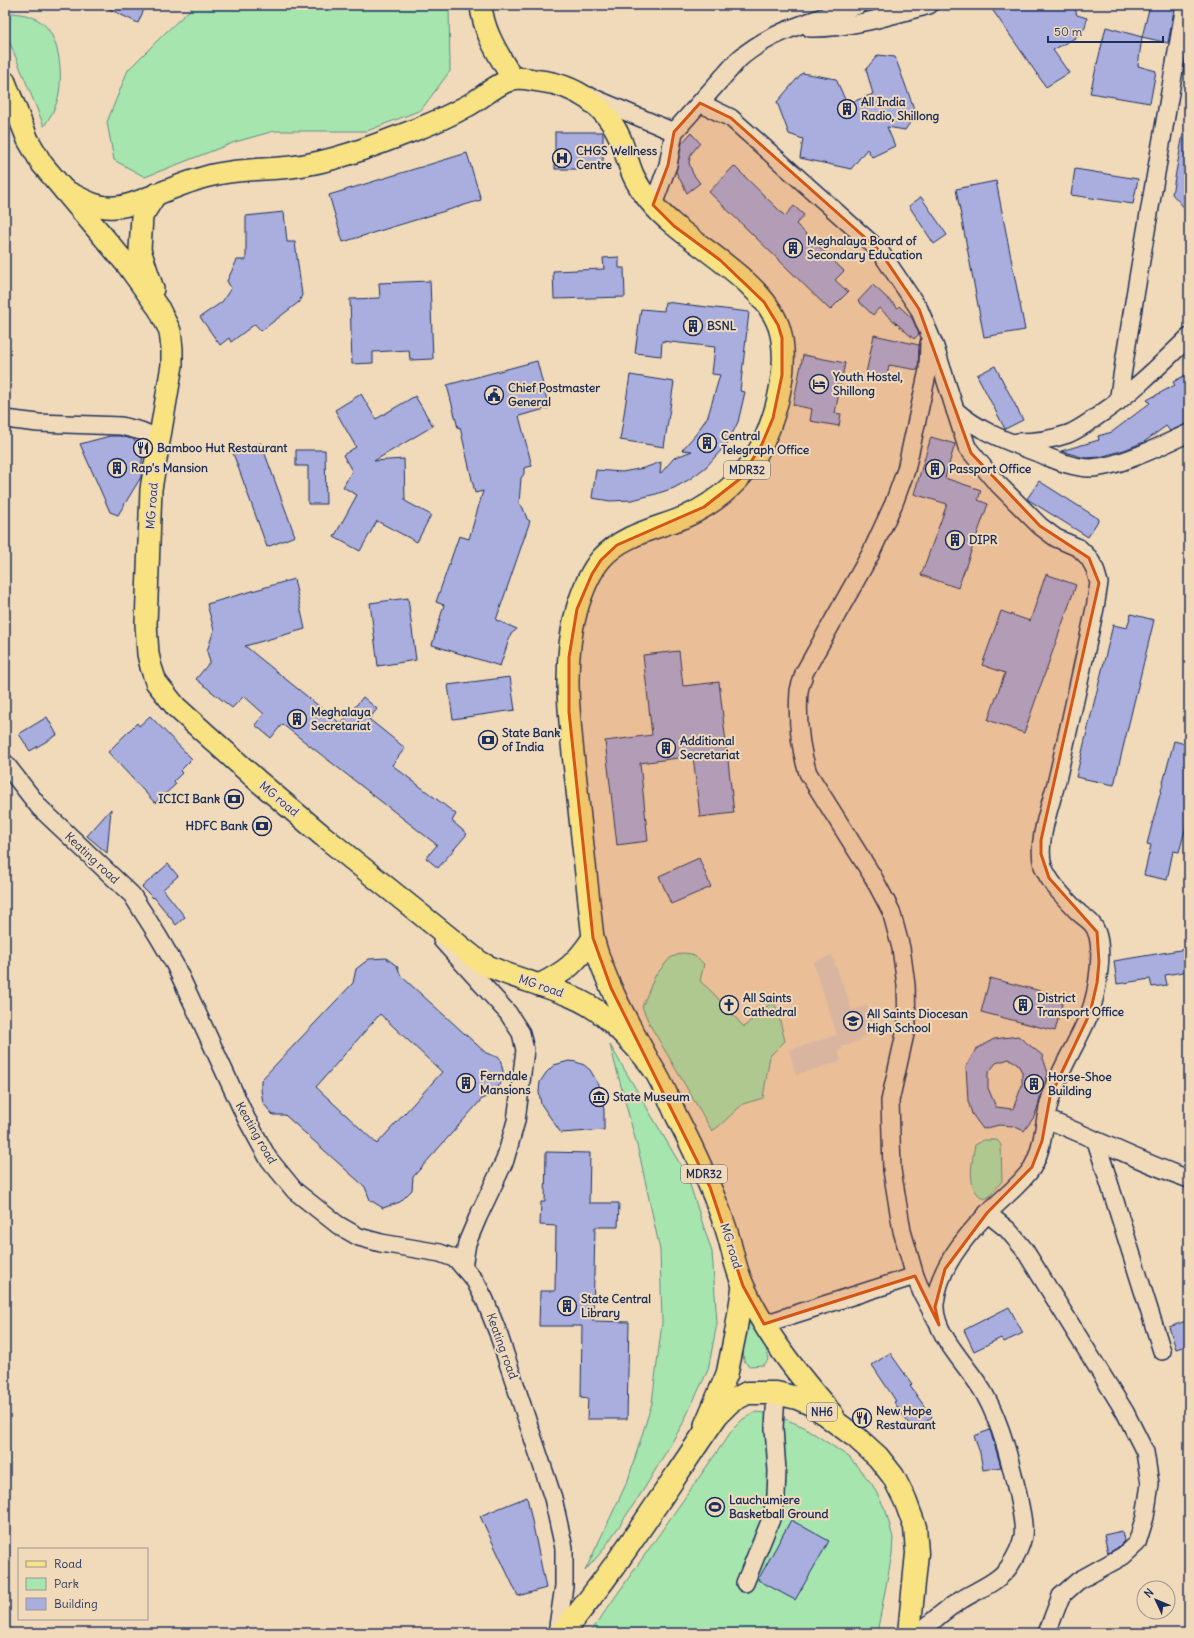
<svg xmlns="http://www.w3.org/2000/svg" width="1194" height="1638" font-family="Delius,sans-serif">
  <rect width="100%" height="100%" fill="#f0dab9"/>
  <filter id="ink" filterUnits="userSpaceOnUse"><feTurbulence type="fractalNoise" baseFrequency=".025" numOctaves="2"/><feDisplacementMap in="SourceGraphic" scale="8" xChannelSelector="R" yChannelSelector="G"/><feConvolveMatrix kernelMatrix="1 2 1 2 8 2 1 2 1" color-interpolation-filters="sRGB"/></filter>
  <g filter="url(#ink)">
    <!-- built -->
    <path fill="#dbcdc4" d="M832 955 852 1010 868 1005 878 1032 860 1038 861 1040 842 1047 843 1049 838 1051 841 1061 796 1075 789 1050 837 1035 813 962Z"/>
    <!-- green -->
    <g fill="#a6e5ae" stroke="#608a86">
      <path d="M195 5H449L450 71 421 110 367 131H274L235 142 145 177 114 160 107 122 128 70 164 34Z"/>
      <path d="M12 13C21 14 30 15 38 20 62 33 65 85 55 107 52 114 48 120 44 126L5 31V14Z"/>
      <path d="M682 953 692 954 704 964 700 981 713 993 744 1027 768 1005 773 1002 777 1009 785 1041 770 1056 763 1098 743 1104 718 1127 712 1131 650 1025 642 1007 655 976 670 958Z"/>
      <path d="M610 1045 687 1176 712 1252 717 1323 708 1370 682 1425 644 1489 603 1550 585 1571 628 1480 652 1403 662 1323 660 1250 640 1157Z"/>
      <path d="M984 1140H997L1001 1145 1002 1181 990 1196 985 1199C965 1191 972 1161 975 1145Z"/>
      <path d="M748 1314 765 1345 769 1359 764 1365 749 1366 744 1361 742 1329Z"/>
      <path d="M756 1412 773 1414 804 1427 849 1457 872 1484 886 1511 893 1538 892 1554 877 1633H590L733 1429 743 1419Z"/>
    </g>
    <!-- building -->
    <g fill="#aaaedf" stroke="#1b2f5e" fill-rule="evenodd">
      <path d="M101 5H146L138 23Z"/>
      <path d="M989 5H1074L1077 15 1087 18 1085 28 1075 38 1053 50 1069 73 1046 87Z"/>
      <path d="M1150 5H1175L1168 43 1142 37Z"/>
      <path d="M1106 27 1142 37 1138 66 1156 71 1150 103 1090 93Z"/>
      <path d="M878 55 895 57 916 114 905 130 887 127 895 146 872 157 867 149 851 169 800 158 803 139 789 134 777 102 802 73 836 79 847 104 873 94 866 69Z"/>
      <rect x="555" y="132" width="48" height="37"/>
      <path d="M691 133 700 143 691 154 689 163 693 174 700 183 687 193 676 172 682 143Z"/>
      <path d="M1183 134 1189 135V213L1172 194Z"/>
      <path d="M467 153 481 200 343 242 329 195Z"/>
      <path d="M734 166 785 216 794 206 804 215 796 224 844 271 835 280 848 292 830 310 709 192Z"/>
      <path d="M1075 169 1138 179 1133 204 1071 195Z"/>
      <path d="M996 181 1025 330 984 337 956 189Z"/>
      <path d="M921 197 947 235 934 244 909 206Z"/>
      <path d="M284 212 287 242H295L302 295 299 302 261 331 255 324 231 342 229 338 220 345 200 317 222 302 231 288 227 281 237 260H246V216Z"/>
      <path d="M619 257V268H624L625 297 554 299 553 271 604 269 603 258Z"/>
      <path d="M430 281 433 359 410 360 409 350 373 352V363L352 364 350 299 380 298 379 283Z"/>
      <path d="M873 285 898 308 899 306 912 318 919 334 914 339 879 308 873 315 858 301Z"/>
      <path d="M665 302 749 312 740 391 745 392 738 422 730 438 733 437 706 467 690 479 674 488 656 494 632 500 610 501 592 498 596 470 622 472 644 468 661 462 660 474 674 458 692 451 682 450 696 434 708 416 720 375 712 374 715 347 662 341 661 356 635 353 641 309 664 311Z"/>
      <path d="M874 335 919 345 918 370 889 365 887 377 866 373Z"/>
      <path d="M803 355 845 363 835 413 841 414 839 426 810 421 812 409 793 405Z"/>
      <path d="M537 361 549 408 519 416 532 466 524 468V474L521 478 519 503 523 508 527 519 530 521 496 620 517 629 511 634 500 666 432 645 444 605 436 602 459 536 469 539 483 491 475 493 460 427 458 428 447 385Z"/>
      <path d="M995 366 1023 420 1005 429 977 375Z"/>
      <path d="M1189 373V423L1170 431 1166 426 1144 442 1124 450 1100 457 1085 458 1061 451 1099 440 1098 436 1112 432 1150 403 1147 400 1175 385 1173 382Z"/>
      <path d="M630 375 674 382 664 447 620 440Z"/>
      <path d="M361 394 376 419 415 396 433 426 374 461 404 459 405 501 431 515 417 542 377 521 360 551 334 537 357 495 343 487 352 471 343 455 356 447 335 410Z"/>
      <path d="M110 436H120L133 439 143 448 141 477 118 515 110 512 80 444Z"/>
      <path d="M931 437 955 444 945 478 981 490 978 500 988 504 958 588 921 575 947 504 914 494Z"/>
      <path d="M261 443 295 536 267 547 233 453Z"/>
      <path d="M296 450H325L326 504H308V466H296Z"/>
      <path d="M1039 481 1099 519 1088 537 1027 499Z"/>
      <path d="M1046 574 1076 585 1024 733 988 720 1005 673 982 665 1001 611 1030 621Z"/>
      <path d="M294 579 305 629 245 646 341 724 363 697 377 709 369 719 405 748 392 765 456 814 452 821 467 834 438 868 426 858 437 845 282 724 271 738 255 725 264 714 244 696 232 708 196 679 210 662 207 651 214 630 207 604Z"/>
      <path d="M408 598 416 660 378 666 370 603Z"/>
      <path d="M1131 614 1154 620 1114 785 1076 777 1113 625 1127 628Z"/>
      <path d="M679 651 683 686 719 682 734 813 700 817 693 756 640 763 648 841 617 845 605 741 652 735 643 655Z"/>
      <path d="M510 677 515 710 453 719 448 685Z"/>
      <path d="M150 716 192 759 180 771 182 773 174 781 176 784 155 803 108 752 137 723 139 726Z"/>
      <path d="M47 717 57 735 30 751 19 734Z"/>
      <path d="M1174 741 1189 745V816L1179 852 1173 851 1167 880 1144 875 1151 845 1147 844Z"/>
      <path d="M111 809 107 853 87 836Z"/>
      <path d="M699 858 711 887 671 904 659 876Z"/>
      <path d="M168 864 178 876 163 889 185 917 176 925 154 897 153 898 142 887Z"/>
      <path d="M1186 949 1189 971 1165 975 1167 985 1152 987 1150 979 1117 984 1114 961Z"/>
      <path d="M386 958 397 966 401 976 486 1053 500 1058 504 1076 495 1093 482 1099 413 1177 412 1190 400 1202 383 1208 370 1200 365 1187 285 1115H273L263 1103 261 1090V1080L353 983 356 969 369 959ZM380 1014 442 1072 377 1144 316 1087Z"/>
      <path d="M990 978 1064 997 1055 1031 981 1012Z"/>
      <path d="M1018 1036 1042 1055 1048 1073 1037 1109 1034 1117 1024 1131 1013 1126 999 1125 983 1129 972 1114 968 1101 966 1067 976 1049 994 1039ZM1009 1059 1017 1063 1022 1072V1085L1013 1109 996 1107 988 1088V1073L996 1063Z"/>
      <path d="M569 1061 576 1062 584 1065 590 1070 599 1085 604 1110V1130L561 1133 541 1104 539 1092 540 1082 546 1073 554 1065Z"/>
      <path d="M546 1152 590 1153 589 1203H619L618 1227H595L593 1321 629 1322 627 1419H587L588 1398 581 1397 582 1326H539L540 1291H555L556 1226 540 1225 541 1202H545Z"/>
      <path d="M1009 1307 1023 1333 1004 1342 1001 1338 974 1351 964 1330Z"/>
      <path d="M1189 1320V1345L1176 1349 1169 1327Z"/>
      <path d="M890 1353 912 1384 910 1386 932 1417 913 1430 894 1402 896 1401 872 1365Z"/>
      <path d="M990 1430 1001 1467 983 1470 980 1453 974 1436Z"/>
      <path d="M527 1497 546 1588 518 1596 480 1516Z"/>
      <path d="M791 1520 829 1541 795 1600 758 1580Z"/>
      <path d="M1122 1531 1124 1541 1117 1548 1108 1553 1104 1535Z"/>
    </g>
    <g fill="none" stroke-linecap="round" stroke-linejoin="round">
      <!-- minor casing -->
      <g stroke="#1b2f5e" stroke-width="20">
        <g id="minor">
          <path d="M810 28C848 29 893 15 929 5"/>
          <path d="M589 96 674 132"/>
          <path d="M700 103 731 118 879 250 919 309 935 347 967 447 994 480 1040 526 1056 538 1079 548 1089 558 1095 569 1099 583 1095 608C1083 665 1070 723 1057 780 1051 804 1036 842 1043 866 1049 883 1066 899 1078 912 1082 916 1088 919 1092 924 1107 941 1097 995 1089 1015 1078 1042 1061 1067 1052 1094 1043 1118 1045 1146 1032 1168 1020 1186 1002 1198 987 1214 964 1238 938 1269 935 1304 933 1336 971 1368 985 1395 1002 1426 1010 1461 1018 1495 1020 1508 1025 1523 1023 1536 1021 1547 1015 1558 1009 1567 997 1583 977 1590 961 1600 946 1609 932 1621 920 1633"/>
          <path d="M653 205 668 165 674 132 739 59C772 30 817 20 858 5"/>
          <path d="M929 343 928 370 906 470 894 503 870 555 804 673C803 679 800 685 799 691 797 718 800 748 808 773L872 875 891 911 901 948 906 985 907 1025 890 1101 892 1170 902 1231 915 1276 922 1293 935 1318"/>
          <path d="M1118 402C1138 269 1163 137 1185 5"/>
          <path d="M955 410C978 431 1009 442 1038 453 1055 460 1073 468 1091 468 1119 467 1163 445 1189 433"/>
          <path d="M5 419 38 423 121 426 141 431 160 439"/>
          <path d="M1017 442C1034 442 1051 440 1068 434 1080 429 1091 421 1102 413 1134 391 1161 364 1189 337"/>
          <path d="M5 763 40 808 132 895 158 936 175 965 246 1118 268 1158 295 1191 338 1225 359 1237 381 1243 440 1253 456 1259 475 1281 485 1300 498 1333 553 1498 564 1548V1586L557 1633"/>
          <path d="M442 940 508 1013 521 1033 525 1050 516 1121 505 1160 478 1217 467 1243 463 1267"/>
          <path d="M1046 1119C1094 1138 1140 1162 1189 1179"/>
          <path d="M1096 1141 1162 1351"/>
          <path d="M987 1213 1008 1230 1024 1249 1125 1412 1145 1452 1150 1484 1145 1517 1137 1543 1123 1556 1078 1581 1061 1596 1047 1633"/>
          <path d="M764 1324 915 1276"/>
          <path d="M745 1583 771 1519 776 1496 777 1471 774 1428 776 1393"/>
        </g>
      </g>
      <!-- major casing -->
      <g stroke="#1b2f5e" stroke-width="24">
        <g id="major">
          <path d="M481 5C483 32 499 55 512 78"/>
          <path d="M5 82 28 140 42 164 128 266 159 309 170 331 172 349V365L151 489 146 624 148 654 151 667 156 682 176 707 258 781 323 836 480 962C520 984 569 987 604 1016 618 1028 641 1052 652 1067 662 1081 669 1100 676 1115 694 1150 711 1186 724 1223 732 1244 734 1267 744 1287 766 1335 799 1376 833 1415"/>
          <path d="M64 190C80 198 97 209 115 207 128 207 141 200 153 196 170 189 187 182 205 177 233 169 262 170 291 167 333 162 373 146 412 131 431 124 451 115 469 105 483 97 495 85 510 80 518 76 531 80 540 81 575 85 606 106 620 138 625 150 628 163 633 175 642 194 657 211 673 224 706 253 764 284 779 327 790 362 778 410 763 443 746 477 720 501 685 517 656 529 623 534 601 559 590 572 582 592 577 609 561 665 570 724 576 781 582 834 587 886 593 938 605 984 630 1026 652 1067"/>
          <path d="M153 289 140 250 142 216 156 194"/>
          <path d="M539 985C567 971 575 964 593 938"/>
          <path d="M705 1425 727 1374 736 1330 743 1286"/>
        </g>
      </g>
      <!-- highway casing -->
      <g stroke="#1b2f5e" stroke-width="25">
        <path id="highway" d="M562 1633C620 1565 666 1488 717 1415L730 1402 747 1393H776L797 1398 813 1405 834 1421 857 1438 878 1457 893 1476 905 1500 915 1527 917 1553 909 1633"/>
      </g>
      <!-- minor -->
      <use href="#minor" stroke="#f0dab9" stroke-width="17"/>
      <!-- major -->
      <use href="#major" stroke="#f8e281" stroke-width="21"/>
      <!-- highway -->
      <use href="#highway" stroke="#f8e281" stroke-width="22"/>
    </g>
  </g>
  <!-- marked area -->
  <path fill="#d45514" fill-opacity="0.2" stroke="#d45514" stroke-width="3" stroke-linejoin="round" d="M700 103 731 118 879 250 919 309 971 453 1040 526 1089 558 1099 583 1041 840V854L1049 878 1097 932 1099 962 1097 983 1090 1013 1050 1097 1042 1141 1032 1167 987 1213 945 1269 935 1307 939 1325 915 1276 764 1324 743 1286 710 1187 611 988 593 938 569 712V657L577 609 592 574 601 560 617 545 704 507 741 478 762 444 773 418 782 375V338L778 325 764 302 720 260 674 226 653 205 668 165 674 132Z"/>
  <!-- icons -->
  <defs>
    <g id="building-ring" transform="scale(1)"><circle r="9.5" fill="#f0dab9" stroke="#1b2f5e" stroke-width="1.5"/><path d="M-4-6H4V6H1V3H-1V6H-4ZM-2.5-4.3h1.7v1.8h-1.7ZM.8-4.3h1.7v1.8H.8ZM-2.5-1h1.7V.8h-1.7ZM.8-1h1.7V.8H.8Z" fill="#1b2f5e"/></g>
    <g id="hospital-ring" transform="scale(1)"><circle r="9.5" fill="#f0dab9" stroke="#1b2f5e" stroke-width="1.5"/><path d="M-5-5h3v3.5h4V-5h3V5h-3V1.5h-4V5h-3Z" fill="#1b2f5e"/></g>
    <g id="hotel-ring" transform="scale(1)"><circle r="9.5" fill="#f0dab9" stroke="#1b2f5e" stroke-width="1.5"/><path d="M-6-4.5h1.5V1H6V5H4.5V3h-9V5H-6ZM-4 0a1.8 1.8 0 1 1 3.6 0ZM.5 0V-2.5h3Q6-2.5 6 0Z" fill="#1b2f5e"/></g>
    <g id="civic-ring" transform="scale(1)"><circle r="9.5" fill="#f0dab9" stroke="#1b2f5e" stroke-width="1.5"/><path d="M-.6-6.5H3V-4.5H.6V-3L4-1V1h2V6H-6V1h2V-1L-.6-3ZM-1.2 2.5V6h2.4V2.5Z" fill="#1b2f5e"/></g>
    <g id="restaurant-ring" transform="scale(1)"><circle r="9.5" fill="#f0dab9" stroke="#1b2f5e" stroke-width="1.5"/><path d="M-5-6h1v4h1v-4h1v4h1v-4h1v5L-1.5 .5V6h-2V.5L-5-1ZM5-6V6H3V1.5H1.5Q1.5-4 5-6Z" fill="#1b2f5e"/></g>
    <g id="bank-ring" transform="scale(1)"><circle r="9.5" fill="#f0dab9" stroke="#1b2f5e" stroke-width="1.5"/><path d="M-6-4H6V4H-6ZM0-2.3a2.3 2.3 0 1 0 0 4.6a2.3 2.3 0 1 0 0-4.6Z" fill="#1b2f5e"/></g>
    <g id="church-ring" transform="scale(1)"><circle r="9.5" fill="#f0dab9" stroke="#1b2f5e" stroke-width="1.5"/><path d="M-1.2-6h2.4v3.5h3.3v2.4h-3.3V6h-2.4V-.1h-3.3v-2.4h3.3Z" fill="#1b2f5e"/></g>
    <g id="school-ring" transform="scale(1)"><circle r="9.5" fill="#f0dab9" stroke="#1b2f5e" stroke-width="1.5"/><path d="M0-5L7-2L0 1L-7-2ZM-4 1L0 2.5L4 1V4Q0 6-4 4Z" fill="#1b2f5e"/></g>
    <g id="museum-ring" transform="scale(1)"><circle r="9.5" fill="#f0dab9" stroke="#1b2f5e" stroke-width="1.5"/><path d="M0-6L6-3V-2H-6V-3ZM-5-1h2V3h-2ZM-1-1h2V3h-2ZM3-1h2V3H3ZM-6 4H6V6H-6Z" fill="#1b2f5e"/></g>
    <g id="stadium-ring" transform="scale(1)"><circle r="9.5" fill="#f0dab9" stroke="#1b2f5e" stroke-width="1.5"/><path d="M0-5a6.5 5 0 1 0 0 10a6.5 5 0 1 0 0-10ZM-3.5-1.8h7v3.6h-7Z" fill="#1b2f5e"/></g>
  </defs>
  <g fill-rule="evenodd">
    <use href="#building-ring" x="847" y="109"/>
    <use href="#hospital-ring" x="562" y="158"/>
    <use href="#building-ring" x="793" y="248"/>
    <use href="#building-ring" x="693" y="326"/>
    <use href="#hotel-ring" x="819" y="384"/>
    <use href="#civic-ring" x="494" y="395"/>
    <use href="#building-ring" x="707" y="443"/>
    <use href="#restaurant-ring" x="143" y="448"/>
    <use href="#building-ring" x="117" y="468"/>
    <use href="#building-ring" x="935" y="469"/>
    <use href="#building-ring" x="955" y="540"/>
    <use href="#building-ring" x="297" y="719"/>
    <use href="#bank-ring" x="488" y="740"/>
    <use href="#building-ring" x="666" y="748"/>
    <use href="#bank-ring" x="234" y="799"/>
    <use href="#bank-ring" x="262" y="826"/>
    <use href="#church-ring" x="729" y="1005"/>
    <use href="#building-ring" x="1023" y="1005"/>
    <use href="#school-ring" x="853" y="1021"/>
    <use href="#building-ring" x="466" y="1083"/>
    <use href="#building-ring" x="1034" y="1084"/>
    <use href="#museum-ring" x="599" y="1097"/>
    <use href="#building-ring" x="567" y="1306"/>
    <use href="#restaurant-ring" x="862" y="1418"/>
    <use href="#stadium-ring" x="715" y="1507"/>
  </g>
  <g text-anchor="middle" stroke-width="4" stroke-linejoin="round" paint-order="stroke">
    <!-- shield labels -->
    <g fill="#f0dab9" stroke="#5b6279" stroke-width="1">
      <rect x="724" y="461" width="46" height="18" rx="3"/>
      <rect x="681" y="1165" width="46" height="18" rx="3"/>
      <rect x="807" y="1403" width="30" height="18" rx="3"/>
    </g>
    <g font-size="11" font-weight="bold" fill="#1b2f5e">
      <text x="747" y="474">MDR32</text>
      <text x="704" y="1178">MDR32</text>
      <text x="822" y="1416">NH6</text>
    </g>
    <!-- poi labels -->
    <g font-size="12" font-weight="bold" fill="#1b2f5e" stroke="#f0dab9" text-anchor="start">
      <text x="861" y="106">All India<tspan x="861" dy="14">Radio, Shillong</tspan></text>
      <text x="576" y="155">CHGS Wellness<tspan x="576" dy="14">Centre</tspan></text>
      <text x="807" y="245">Meghalaya Board of<tspan x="807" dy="14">Secondary Education</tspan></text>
      <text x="707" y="330">BSNL</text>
      <text x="833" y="381">Youth Hostel,<tspan x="833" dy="14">Shillong</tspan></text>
      <text x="508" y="392">Chief Postmaster<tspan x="508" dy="14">General</tspan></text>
      <text x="721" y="440">Central<tspan x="721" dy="14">Telegraph Office</tspan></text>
      <text x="157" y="452">Bamboo Hut Restaurant</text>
      <text x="131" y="472">Rap's Mansion</text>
      <text x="949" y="473">Passport Office</text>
      <text x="969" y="544">DIPR</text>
      <text x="311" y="716">Meghalaya<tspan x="311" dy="14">Secretariat</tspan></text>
      <text x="502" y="737">State Bank<tspan x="502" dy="14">of India</tspan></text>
      <text x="680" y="745">Additional<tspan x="680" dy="14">Secretariat</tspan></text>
      <text x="220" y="803" text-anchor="end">ICICI Bank</text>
      <text x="248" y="830" text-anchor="end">HDFC Bank</text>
      <text x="743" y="1002">All Saints<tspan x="743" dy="14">Cathedral</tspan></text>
      <text x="1037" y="1002">District<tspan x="1037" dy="14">Transport Office</tspan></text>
      <text x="867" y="1018">All Saints Diocesan<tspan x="867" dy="14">High School</tspan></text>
      <text x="480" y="1080">Ferndale<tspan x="480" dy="14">Mansions</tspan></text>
      <text x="1048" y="1081">Horse-Shoe<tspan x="1048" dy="14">Building</tspan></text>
      <text x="613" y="1101">State Museum</text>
      <text x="581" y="1303">State Central<tspan x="581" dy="14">Library</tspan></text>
      <text x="876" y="1415">New Hope<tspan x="876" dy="14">Restaurant</tspan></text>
      <text x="729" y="1504">Lauchumiere<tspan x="729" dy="14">Basketball Ground</tspan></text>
    </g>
    <!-- street labels -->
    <g font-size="12" fill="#1b2f5e" stroke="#f0dab9">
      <text transform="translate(152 506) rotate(-86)" y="4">MG road</text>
      <text transform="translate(279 799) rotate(40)" y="4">MG road</text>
      <text transform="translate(92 858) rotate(43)" y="4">Keating road</text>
      <text transform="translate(541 986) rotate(19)" y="4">MG road</text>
      <text transform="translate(256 1133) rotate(60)" y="4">Keating road</text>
      <text transform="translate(731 1246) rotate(73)" y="4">MG road</text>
      <text transform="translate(502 1346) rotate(70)" y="4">Keating road</text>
    </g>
  </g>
  <!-- margin -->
  <rect width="1194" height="1638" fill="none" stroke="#f0dab9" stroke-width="20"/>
  <rect x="10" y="10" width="1174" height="1618" fill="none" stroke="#1b2f5e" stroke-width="1.5" filter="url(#ink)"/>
  <!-- legend -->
  <rect x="18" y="1548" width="130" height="72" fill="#f0dab9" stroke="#9b9695"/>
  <rect x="26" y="1561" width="20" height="6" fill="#f8e281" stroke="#9b9695"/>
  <text x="54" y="1568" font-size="12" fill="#1b2f5e">Road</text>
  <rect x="26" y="1578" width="20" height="12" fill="#a6e5ae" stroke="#9b9695"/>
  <text x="54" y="1588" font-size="12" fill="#1b2f5e">Park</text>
  <rect x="26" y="1598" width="20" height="12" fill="#aaaedf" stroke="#9b9695"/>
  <text x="54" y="1608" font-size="12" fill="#1b2f5e">Building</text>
  <!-- north arrow -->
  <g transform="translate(1156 1600) rotate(314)"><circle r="19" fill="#f0dab9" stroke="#9b9695"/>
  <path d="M0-3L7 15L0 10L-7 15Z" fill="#1b2f5e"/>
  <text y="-6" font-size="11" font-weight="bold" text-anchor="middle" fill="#1b2f5e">N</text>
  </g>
  <!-- scale -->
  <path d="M1048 36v6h115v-6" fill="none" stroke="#1b2f5e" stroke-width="2"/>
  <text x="1054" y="36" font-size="12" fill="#1b2f5e" stroke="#f0dab9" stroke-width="3" paint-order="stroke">50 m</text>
</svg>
